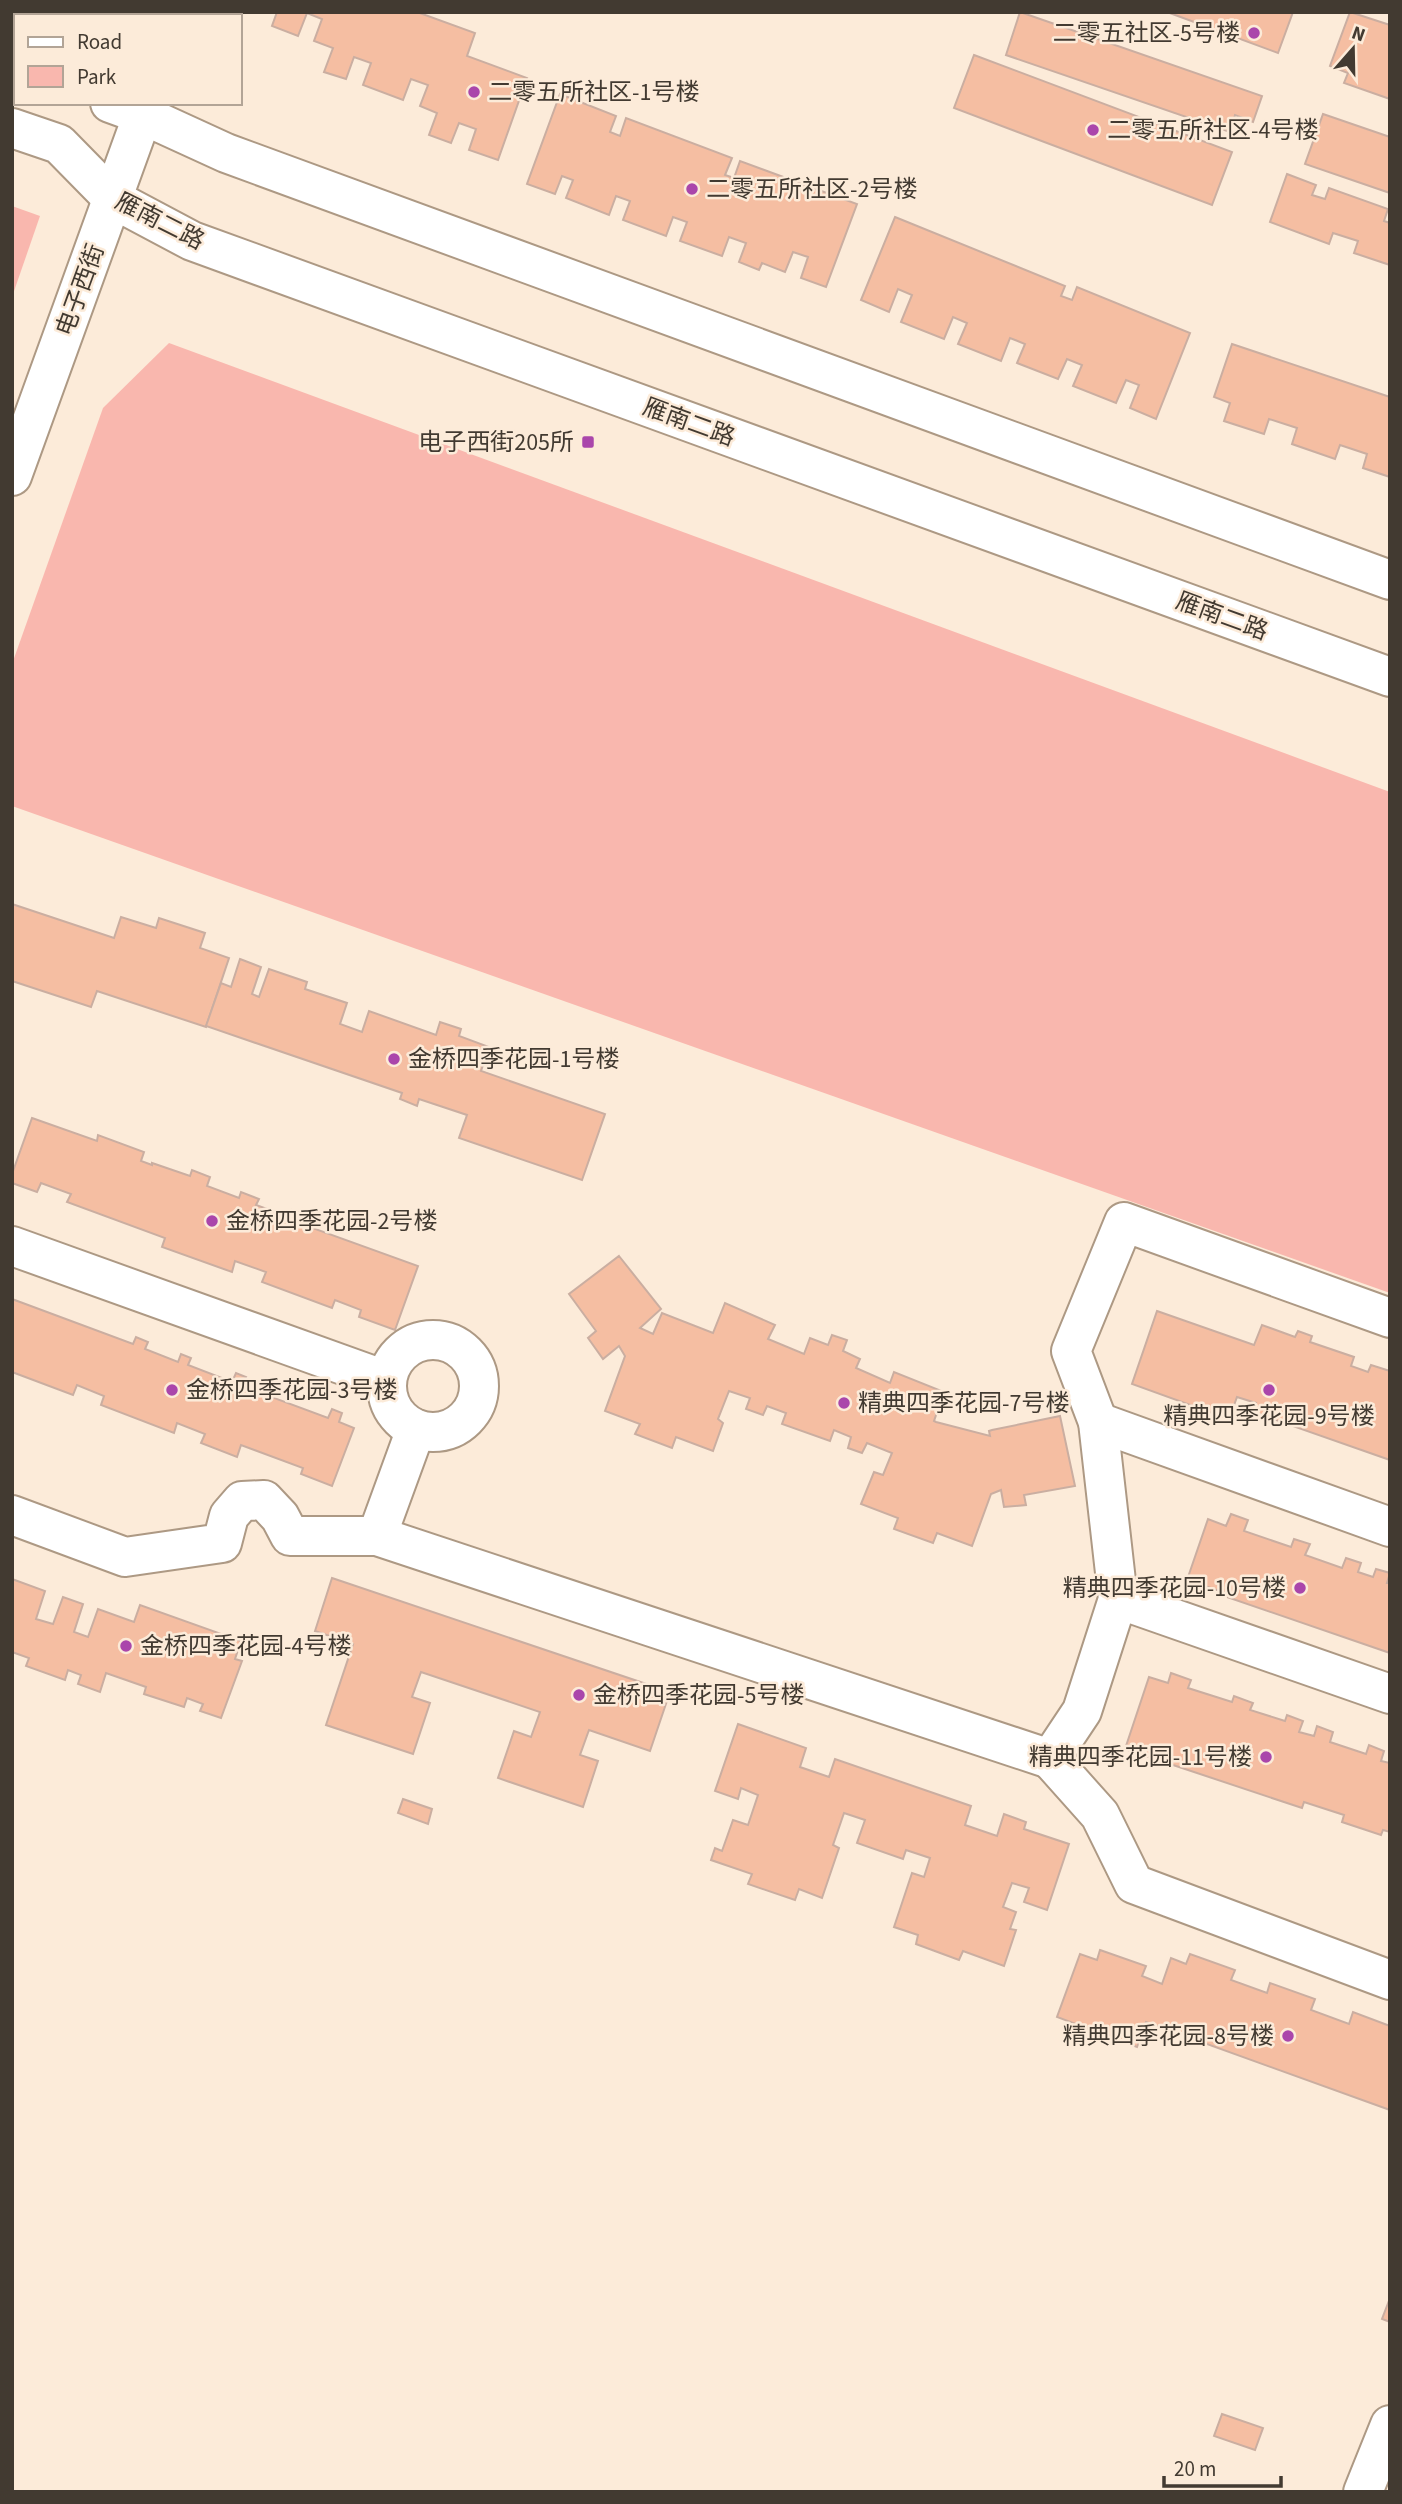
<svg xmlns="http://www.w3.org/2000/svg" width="1402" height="2504" font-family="'Source Sans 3','Noto Sans SC',sans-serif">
  <rect width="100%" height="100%" fill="#fcebd9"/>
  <!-- green -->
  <g fill="#f9b7ae">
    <path d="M12 206 40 216 12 297Z"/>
    <path d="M169 343 1390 792V1293L12 806V664L103 408Z"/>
  </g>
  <!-- building -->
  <g fill="#f5bea2" stroke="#caaea1" stroke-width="2">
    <path d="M277 12H417L475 33 467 56 527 78 498 160 469 150 476 129 459 123 451 143 429 135 437 113 420 106 428 85 411 79 403 100 363 85 371 63 354 57 346 79 324 72 333 48 314 41 322 19 307 13 298 36 272 26Z"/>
    <path d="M1020 12 1262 96 1253 122 1235 115 1230 132 1006 55Z"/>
    <path d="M1167 12H1293L1278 53Z"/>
    <path d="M1350 12 1390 25V99L1344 83 1348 73 1330 66Z"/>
    <path d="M974 55 1232 152 1212 205 954 108Z"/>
    <path d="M560 94 616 116 610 132 620 136 626 118 732 158 725 175 734 178 740 161 857 204 826 287 801 278 808 257 793 252 785 272 762 263 759 270 739 262 746 243 729 237 722 256 680 241 687 222 673 217 666 236 623 220 630 201 616 196 609 215 566 198 573 180 562 176 555 194 527 184Z"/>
    <path d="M1323 114 1390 137V193L1305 164Z"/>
    <path d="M1287 174 1316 185 1312 195 1325 199 1329 188 1388 209 1384 221 1390 223V265L1354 253 1358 241 1333 233 1329 244 1270 222Z"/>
    <path d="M895 217 1065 286 1061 296 1072 300 1077 287 1190 333 1156 419 1130 408 1139 385 1126 380 1116 403 1073 386 1082 365 1067 359 1058 379 1017 363 1025 344 1010 338 1001 361 958 344 967 323 953 317 944 339 901 322 912 295 898 289 889 312 861 300Z"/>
    <path d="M1232 344 1390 397V477L1363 468 1367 454 1340 445 1335 459 1292 444 1297 428 1269 419 1264 434 1224 421 1230 403 1214 397Z"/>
    <path d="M12 904 114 938 121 917 156 928 159 918 205 933 200 948 229 958 206 1027 97 991 91 1007 12 981Z"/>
    <path d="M240 959 261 967 252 994 259 997 269 969 307 982 305 989 347 1003 340 1024 362 1032 369 1011 436 1035 440 1022 461 1029 459 1036 489 1047 481 1071 605 1114 582 1180 459 1138 467 1115 419 1099 417 1106 400 1099 402 1093 206 1026 221 983 231 987Z"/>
    <path d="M32 1118 97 1141 98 1135 144 1152 141 1161 152 1165V1163L190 1176 192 1170 210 1177 207 1186 239 1198 241 1192 259 1199 256 1205 289 1217 292 1210 307 1216 304 1225 418 1266 395 1330 359 1317 361 1310 335 1300 332 1308 262 1282 266 1272 235 1261 232 1272 162 1247 165 1238 67 1202 71 1194 41 1183 37 1192 12 1183V1174Z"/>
    <path d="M619 1256 661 1309 640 1328 653 1334 662 1313 713 1333 725 1303 775 1325 768 1339 804 1354 810 1338 828 1345 832 1335 847 1340 843 1351 860 1359 856 1368 890 1383 894 1372 944 1392 934 1421 936 1422 990 1436 989 1431 992 1430 1060 1416 1075 1486 1024 1495 1026 1505 1004 1507 1001 1490 991 1494 972 1546 937 1533 933 1543 894 1529 898 1518 861 1504 874 1472 883 1475 892 1453 867 1443 862 1453 848 1448 851 1437 834 1430 830 1441 782 1424 786 1413 767 1406 763 1415 746 1409 750 1398 729 1391 718 1419 723 1423 713 1451 676 1437 672 1448 635 1434 640 1424 605 1411 625 1356 619 1346 603 1359 588 1338 596 1331 569 1294Z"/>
    <path d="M12 1299 133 1344 136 1337 148 1342 145 1349 178 1362 181 1354 191 1358 188 1365 232 1382 236 1373 246 1377 242 1386 328 1418 332 1409 342 1413 339 1422 354 1428 332 1486 301 1474 303 1468 241 1445 237 1457 201 1443 205 1434 177 1423 174 1433 101 1405 104 1396 77 1385 73 1395 12 1372Z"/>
    <path d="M1157 1311 1254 1345 1262 1325 1295 1337 1298 1331 1312 1336 1310 1342 1354 1357 1351 1366 1368 1372 1371 1365 1390 1371V1460L1253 1412 1256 1403 1237 1397 1229 1419 1132 1384Z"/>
    <path d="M1231 1514 1248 1520 1244 1531 1291 1547 1294 1539 1310 1544 1305 1555 1342 1568 1346 1558 1361 1563 1358 1572 1373 1577 1376 1569 1390 1573 1387 1583H1390V1653L1221 1595 1223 1592 1187 1580 1208 1519 1226 1526Z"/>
    <path d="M332 1578 670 1692 650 1751 589 1730 580 1755 598 1761 583 1807 498 1778 514 1731 531 1737 540 1712 421 1672 412 1697 430 1703 413 1754 326 1725 353 1644 315 1631Z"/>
    <path d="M12 1579 45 1591 36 1619 53 1624 63 1597 83 1604 74 1632 88 1637 98 1609 134 1622 140 1605 241 1641 235 1659 242 1661 221 1718 200 1711 203 1704 187 1698 184 1707 144 1694 146 1687 106 1673 100 1692 78 1684 81 1675 68 1670 65 1680 26 1666 29 1658 12 1652Z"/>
    <path d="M1171 1673 1191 1680 1188 1688 1232 1702 1234 1696 1253 1703 1250 1710 1285 1721 1287 1715 1303 1721 1299 1732 1314 1736 1317 1726 1333 1732 1330 1742 1366 1754 1369 1745 1384 1751 1381 1761 1390 1763V1832L1383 1830 1381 1835 1342 1822 1344 1815 1304 1802 1302 1808 1125 1749 1149 1677 1168 1683Z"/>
    <path d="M738 1724 806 1748 800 1767 829 1777 835 1759 971 1806 965 1825 997 1836 1004 1814 1026 1822 1024 1829 1069 1844 1047 1910 1024 1902 1029 1888 1012 1883 1003 1907 1016 1912 1010 1929 1016 1930 1004 1966 963 1951 959 1960 916 1944 918 1935 894 1927 912 1873 924 1877 930 1858 906 1850 903 1859 857 1843 865 1820 844 1813 833 1845 839 1848 822 1898 799 1889 795 1900 748 1884 752 1874 711 1860 715 1848 722 1851 733 1820 748 1825 758 1795 741 1788 738 1799 715 1791Z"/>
    <path d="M403 1799 432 1809 428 1824 398 1813Z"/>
    <path d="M1100 1950 1146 1966 1142 1976 1162 1984 1171 1958 1186 1964 1190 1954 1235 1970 1231 1980 1267 1993 1270 1983 1315 1999 1311 2010 1349 2024 1353 2012 1390 2026V2110L1146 2022 1137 2047 1057 2017 1080 1954 1097 1960Z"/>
    <path d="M1390 2298V2322L1382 2319Z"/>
    <path d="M1222 2414 1263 2428 1255 2450 1214 2436Z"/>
  </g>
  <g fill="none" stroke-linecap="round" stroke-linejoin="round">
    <!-- minor casing -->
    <g stroke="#ad9984" stroke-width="42">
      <g id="minor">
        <path d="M178 16 180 12"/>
        <path d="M12 476 147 103"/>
        <path d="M12 1246 385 1380"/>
        <path d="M1390 1318 1124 1222 1071 1351 1098 1422 1118 1599 1082 1711 1050 1759 1100 1815 1134 1884 1390 1980"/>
        <circle cx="433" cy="1386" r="46"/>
        <path d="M1098 1422 1390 1527"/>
        <path d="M12 1515 125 1557 222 1543 229 1516 242 1501 264 1500 280 1517 290 1536H377L1050 1759"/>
        <path d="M377 1536 416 1429"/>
        <path d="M1118 1599 1390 1694"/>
        <path d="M1363 2492 1390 2425"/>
      </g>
    </g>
    <!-- major casing -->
    <g stroke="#ad9984" stroke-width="42">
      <g id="major">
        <path d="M12 68 16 70"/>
        <path d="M110 103 143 115 226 153 1390 580"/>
        <path d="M12 128 59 144 113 199 192 241 1390 677"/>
      </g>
    </g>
    <!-- minor -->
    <use href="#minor" stroke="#fff" stroke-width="38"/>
    <!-- major -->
    <use href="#major" stroke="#fff" stroke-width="38"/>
  </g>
  <!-- markers -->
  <g fill="#aa46ab" stroke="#fcebd9" stroke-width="2.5">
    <circle cx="1254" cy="33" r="7"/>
    <circle cx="474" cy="92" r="7"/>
    <circle cx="1093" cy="130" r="7"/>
    <circle cx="692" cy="189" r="7"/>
    <rect x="581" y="435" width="14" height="14" rx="3.5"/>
    <circle cx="394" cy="1059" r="7"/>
    <circle cx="212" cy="1221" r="7"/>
    <circle cx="172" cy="1390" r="7"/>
    <circle cx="1269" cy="1390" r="7"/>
    <circle cx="844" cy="1403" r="7"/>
    <circle cx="1300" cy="1588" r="7"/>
    <circle cx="126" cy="1646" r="7"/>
    <circle cx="579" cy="1695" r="7"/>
    <circle cx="1266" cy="1757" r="7"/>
    <circle cx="1288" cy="2036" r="7"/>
  </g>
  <g text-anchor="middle" stroke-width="5" stroke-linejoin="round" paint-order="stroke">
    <!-- poi labels -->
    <g font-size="24" fill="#423a31" stroke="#fcebd9" text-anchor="start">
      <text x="1240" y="41" text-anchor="end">二零五社区-5号楼</text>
      <text x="488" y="100">二零五所社区-1号楼</text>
      <text x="1107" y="138">二零五所社区-4号楼</text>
      <text x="706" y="197">二零五所社区-2号楼</text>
      <text x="574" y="450" text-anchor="end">电子西街205所</text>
      <text x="408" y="1067">金桥四季花园-1号楼</text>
      <text x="226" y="1229">金桥四季花园-2号楼</text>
      <text x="186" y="1398">金桥四季花园-3号楼</text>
      <text x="858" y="1411">精典四季花园-7号楼</text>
      <text x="1269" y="1424" text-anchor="middle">精典四季花园-9号楼</text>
      <text x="1286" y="1596" text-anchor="end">精典四季花园-10号楼</text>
      <text x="140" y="1654">金桥四季花园-4号楼</text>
      <text x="593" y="1703">金桥四季花园-5号楼</text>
      <text x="1252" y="1765" text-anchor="end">精典四季花园-11号楼</text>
      <text x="1274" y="2044" text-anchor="end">精典四季花园-8号楼</text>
    </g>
    <!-- street labels -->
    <g font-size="24" fill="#423a31" stroke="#fcebd9">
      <text transform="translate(160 221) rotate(27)" y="8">雁南二路</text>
      <text transform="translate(80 290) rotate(-70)" y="8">电子西街</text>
      <text transform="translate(689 422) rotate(20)" y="8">雁南二路</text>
      <text transform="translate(1222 616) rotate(20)" y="8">雁南二路</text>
    </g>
  </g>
  <!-- border -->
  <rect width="1402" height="2504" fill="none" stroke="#423a31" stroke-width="28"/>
  <!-- legend -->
  <rect x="14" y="14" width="228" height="91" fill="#fcebd9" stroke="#b2a496" stroke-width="2"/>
  <rect x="28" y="37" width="35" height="10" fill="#ffffff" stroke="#b2a496" stroke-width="2"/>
  <text x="77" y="49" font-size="21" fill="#423a31">Road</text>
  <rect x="28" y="66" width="35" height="21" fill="#f9b7ae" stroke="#b2a496" stroke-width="2"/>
  <text x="77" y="84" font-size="21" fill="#423a31">Park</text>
  <!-- north arrow -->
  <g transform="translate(1353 49) rotate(20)" stroke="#fcebd9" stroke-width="5" paint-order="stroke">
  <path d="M0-5L12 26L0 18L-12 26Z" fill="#423a31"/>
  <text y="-10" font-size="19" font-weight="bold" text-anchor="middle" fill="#423a31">N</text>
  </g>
  <!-- scale -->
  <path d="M1164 2476v10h117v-10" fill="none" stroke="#423a31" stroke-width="3.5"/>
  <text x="1174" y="2476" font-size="21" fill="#423a31" stroke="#fcebd9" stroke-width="5" paint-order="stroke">20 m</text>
</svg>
